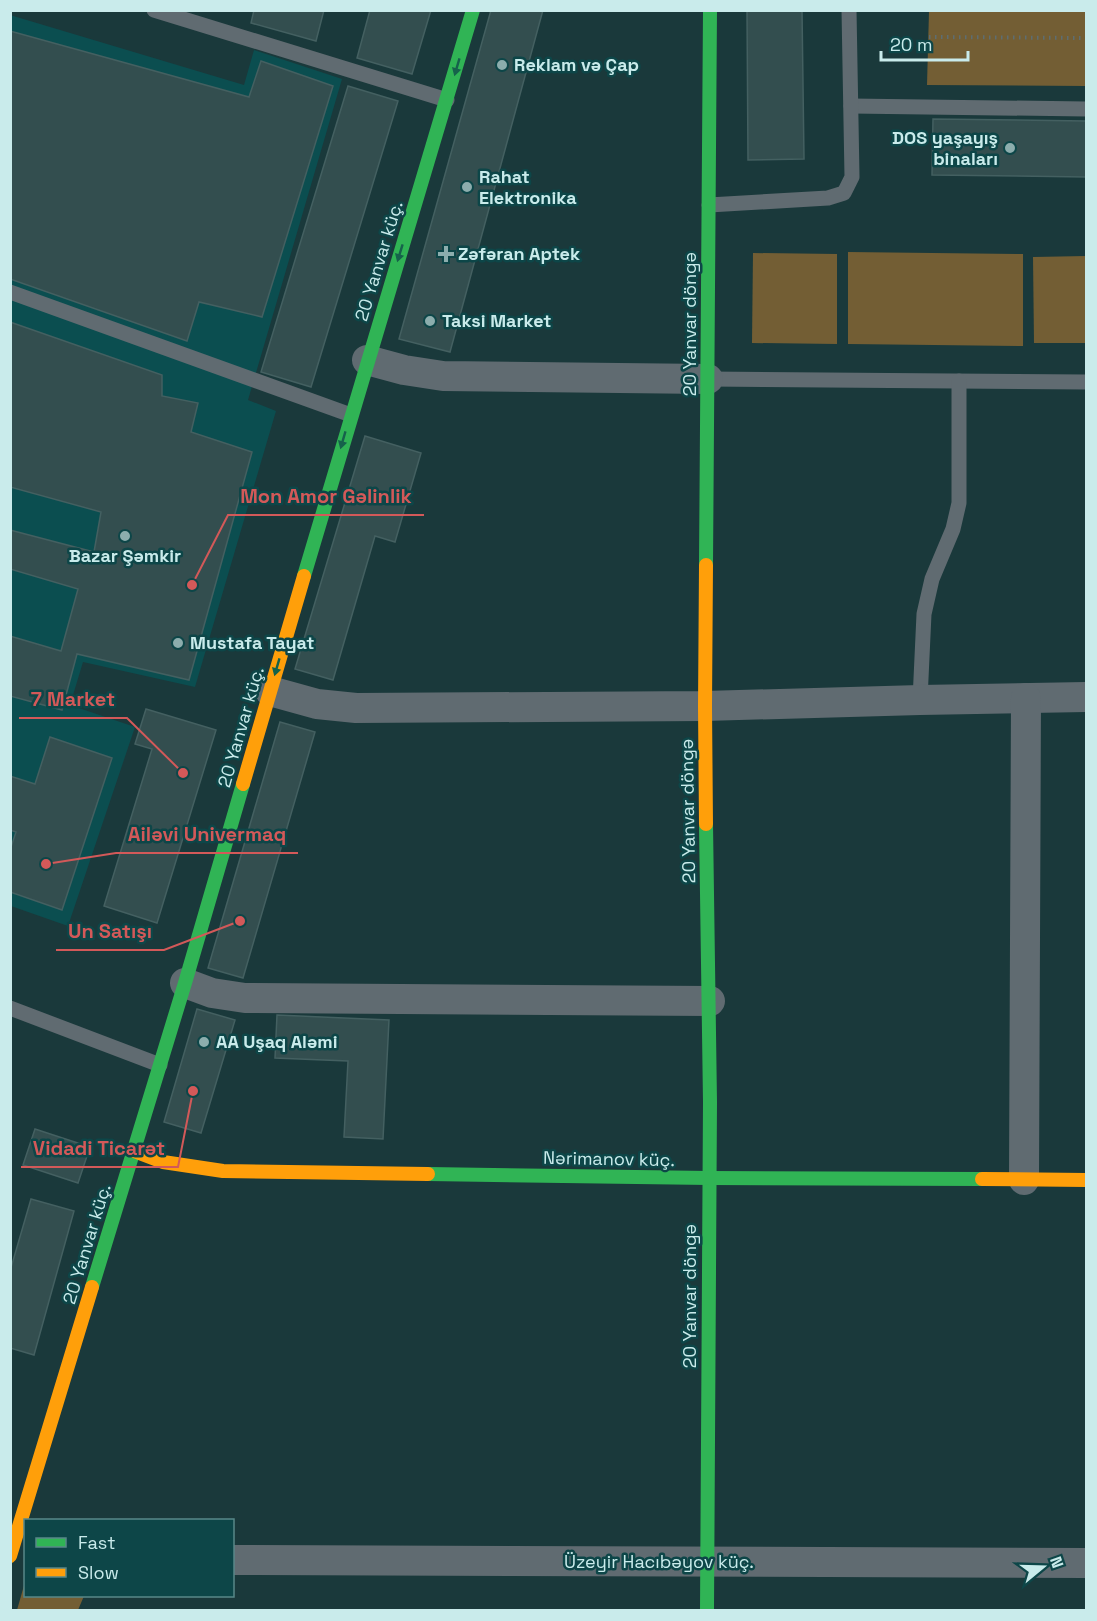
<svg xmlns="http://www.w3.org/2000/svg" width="1097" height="1621" font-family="'Space Grotesk',sans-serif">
  <rect width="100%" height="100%" fill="#1a393b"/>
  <!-- built -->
  <path fill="#0b4e50" d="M10 15 244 85 254 50 342 79 248 400 276 411 195 687 83 662 70 705 135 727 68 926 11 906Z"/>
  <!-- green -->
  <g fill="#735e34">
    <path d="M929 11H1086V86L927 85Z"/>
    <path d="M848 252 1023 254V346L848 344Z"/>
    <path d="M753 253 837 254V344L752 343Z"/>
    <path d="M1086 256V343H1034L1033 257Z"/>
    <path d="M25 1582 26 1596H84L78 1610H17Z"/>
  </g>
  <!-- building -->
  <g fill="#334e4f" stroke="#446061" stroke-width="1.5">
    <path d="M254 10H324L316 41 251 23Z"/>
    <path d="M370 10H431L412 74 357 58Z"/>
    <path d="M491 10H543L450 352 399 339Z"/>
    <path d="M747 10H802L804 159 748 160Z"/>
    <path d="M10 31 249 97 261 61 333 86 262 317 199 302 187 341 10 279Z"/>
    <path d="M348 86 398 101 311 387 261 372Z"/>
    <path d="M933 119 1086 121V177L932 175Z"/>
    <path d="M10 322 162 375V396L198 403 191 432 252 452 189 680 77 654 62 710 10 696V636L61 651 78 589 10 569V530L94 552 101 512 10 487Z"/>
    <path d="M365 436 421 453 395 542 375 536 333 680 295 669Z"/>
    <path d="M146 709 216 730 157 923 104 906 152 749 135 744Z"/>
    <path d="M280 722 315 732 243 978 208 968Z"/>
    <path d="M50 737 112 758 62 910 10 892V850L16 832 10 830V776L35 784Z"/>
    <path d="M197 1009 235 1020 201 1133 164 1122Z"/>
    <path d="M277 1015 389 1020 383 1139 344 1137 348 1061 275 1058Z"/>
    <path d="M35 1129 90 1147 78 1183 23 1165Z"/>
    <path d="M31 1199 74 1211 34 1355 10 1348V1271Z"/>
  </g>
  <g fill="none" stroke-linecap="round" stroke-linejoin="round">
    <!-- path -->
    <path stroke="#5e6d71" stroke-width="4" stroke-dasharray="1.5 4.5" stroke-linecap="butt" d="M929 37 1086 38"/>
    <!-- lane -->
    <g stroke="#606b71" stroke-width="15">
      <path d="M154 10 447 100"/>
      <path d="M851 106 1086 109"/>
      <path d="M709 205 828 198 844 193 852 177 849 10"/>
      <path d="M10 292 351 415"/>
      <path d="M708 379 1086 382"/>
      <path d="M920 700 924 614 932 579 953 529 959 503V381"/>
      <path d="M10 1008 160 1065"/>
    </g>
    <!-- street -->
    <g stroke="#606b71" stroke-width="30">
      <path d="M367 360 404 370 443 376 708 379"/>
      <path d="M270 691 317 704 356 708 705 706 920 700 1086 697"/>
      <path d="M185 983 212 993 245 998 710 1001"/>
      <path d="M1024 1180 1026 698"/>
      <path d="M232 1560 1086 1563"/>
    </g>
    <!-- fast -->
    <g stroke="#30b455" stroke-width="14">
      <path d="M706 565 710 10"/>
      <path d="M304 576 473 10"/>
      <path d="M706 824 710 1102 707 1610"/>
      <path d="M428 1174 709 1178 982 1179"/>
      <path d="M92 1287 185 983 243 784"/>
    </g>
    <!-- slow -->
    <g stroke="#ff9f0a" stroke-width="14">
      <path d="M706 565 705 706 706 824"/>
      <path d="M243 784 304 576"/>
      <path d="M134 1151 163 1162 223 1171 428 1174"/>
      <path d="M982 1179 1086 1180"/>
      <path d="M10 1556 92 1287"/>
    </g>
  </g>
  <!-- one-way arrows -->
  <defs><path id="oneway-solid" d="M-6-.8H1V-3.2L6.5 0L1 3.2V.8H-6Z" transform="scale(1.5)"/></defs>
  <g fill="#16624b">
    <use href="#oneway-solid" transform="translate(457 67) rotate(106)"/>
    <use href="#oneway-solid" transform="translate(400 253) rotate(107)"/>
    <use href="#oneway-solid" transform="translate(343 440) rotate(106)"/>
    <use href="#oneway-solid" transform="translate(277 667) rotate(106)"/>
  </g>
  <!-- markers -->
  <g fill="#8cadad" stroke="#0d4648" stroke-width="2">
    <circle cx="502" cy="65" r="6"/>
    <circle cx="1010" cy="148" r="6"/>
    <circle cx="467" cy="187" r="6"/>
    <path d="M443 245h6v6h6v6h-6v6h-6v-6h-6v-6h6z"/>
    <circle cx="430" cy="321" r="6"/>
    <circle cx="125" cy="536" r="6"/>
    <circle cx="178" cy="643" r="6"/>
    <circle cx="204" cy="1042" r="6"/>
  </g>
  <g text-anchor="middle" stroke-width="5" stroke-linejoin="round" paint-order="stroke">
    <!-- poi labels -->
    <g font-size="18" font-weight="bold" fill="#c9ebeb" stroke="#0d4648" text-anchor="start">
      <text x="514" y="71">Reklam və Çap</text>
      <text x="998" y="144" text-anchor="end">DOS yaşayış<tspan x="998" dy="21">binaları</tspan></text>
      <text x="479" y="183">Rahat<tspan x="479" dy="21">Elektronika</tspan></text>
      <text x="458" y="260">Zəfəran Aptek</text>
      <text x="442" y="327">Taksi Market</text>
      <text x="125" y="562" text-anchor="middle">Bazar Şəmkir</text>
      <text x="190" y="649">Mustafa Tayat</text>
      <text x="216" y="1048">AA Uşaq Aləmi</text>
    </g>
    <!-- street labels -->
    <g font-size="18" fill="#c9ebeb" stroke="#0d4648">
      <text transform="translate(379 261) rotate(-73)" y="6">20 Yanvar küç.</text>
      <text transform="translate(690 324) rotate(-90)" y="6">20 Yanvar döngə</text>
      <text transform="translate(241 727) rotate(-74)" y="6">20 Yanvar küç.</text>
      <text transform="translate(688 811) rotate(-91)" y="6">20 Yanvar döngə</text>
      <text transform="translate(609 1159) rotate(1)" y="6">Nərimanov küç.</text>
      <text transform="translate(87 1244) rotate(-73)" y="6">20 Yanvar küç.</text>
      <text transform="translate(690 1296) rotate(-90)" y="6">20 Yanvar döngə</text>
      <text x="659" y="1568">Üzeyir Hacıbəyov küç.</text>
    </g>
  </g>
  <!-- callouts -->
  <path fill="none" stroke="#d35959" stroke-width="2" d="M192 585L228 515H424M183 773L127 718H19M46 864L116 853H298M240 921L164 950H56M193 1091L178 1167H21"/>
  <g fill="#d35959" stroke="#0d4648" stroke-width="2">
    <circle cx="192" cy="585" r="6"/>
    <circle cx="183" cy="773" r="6"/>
    <circle cx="46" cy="864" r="6"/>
    <circle cx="240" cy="921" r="6"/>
    <circle cx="193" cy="1091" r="6"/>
  </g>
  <g font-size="20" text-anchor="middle" font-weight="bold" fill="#d35959" stroke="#0d4648" stroke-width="5" stroke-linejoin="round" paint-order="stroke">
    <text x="326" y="503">Mon Amor Gəlinlik</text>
    <text x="73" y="706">7 Market</text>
    <text x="207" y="841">Ailəvi Univermaq</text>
    <text x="110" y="938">Un Satışı</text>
    <text x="99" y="1155">Vidadi Ticarət</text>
  </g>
  <!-- border -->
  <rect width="1097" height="1621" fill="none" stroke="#c9ebeb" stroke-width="24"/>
  <!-- legend -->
  <rect x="24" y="1519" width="210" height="78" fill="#0d4648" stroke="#588889" stroke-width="1.5"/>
  <rect x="36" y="1538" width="30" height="9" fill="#30b455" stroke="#588889" stroke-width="1.5"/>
  <text x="78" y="1549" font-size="18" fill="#c9ebeb">Fast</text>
  <rect x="36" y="1568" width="30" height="9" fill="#ff9f0a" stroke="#588889" stroke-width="1.5"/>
  <text x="78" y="1579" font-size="18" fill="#c9ebeb">Slow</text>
  <!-- north arrow -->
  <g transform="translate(1043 1567) rotate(71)" stroke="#0d4648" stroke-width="4.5" paint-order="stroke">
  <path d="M0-4.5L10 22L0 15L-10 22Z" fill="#c9ebeb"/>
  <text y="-9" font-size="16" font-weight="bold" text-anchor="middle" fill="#c9ebeb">N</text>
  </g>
  <!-- scale -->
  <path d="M881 51v9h87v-9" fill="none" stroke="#c9ebeb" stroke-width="3"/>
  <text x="890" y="51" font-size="18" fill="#c9ebeb" stroke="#0d4648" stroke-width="4.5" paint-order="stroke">20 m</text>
</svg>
